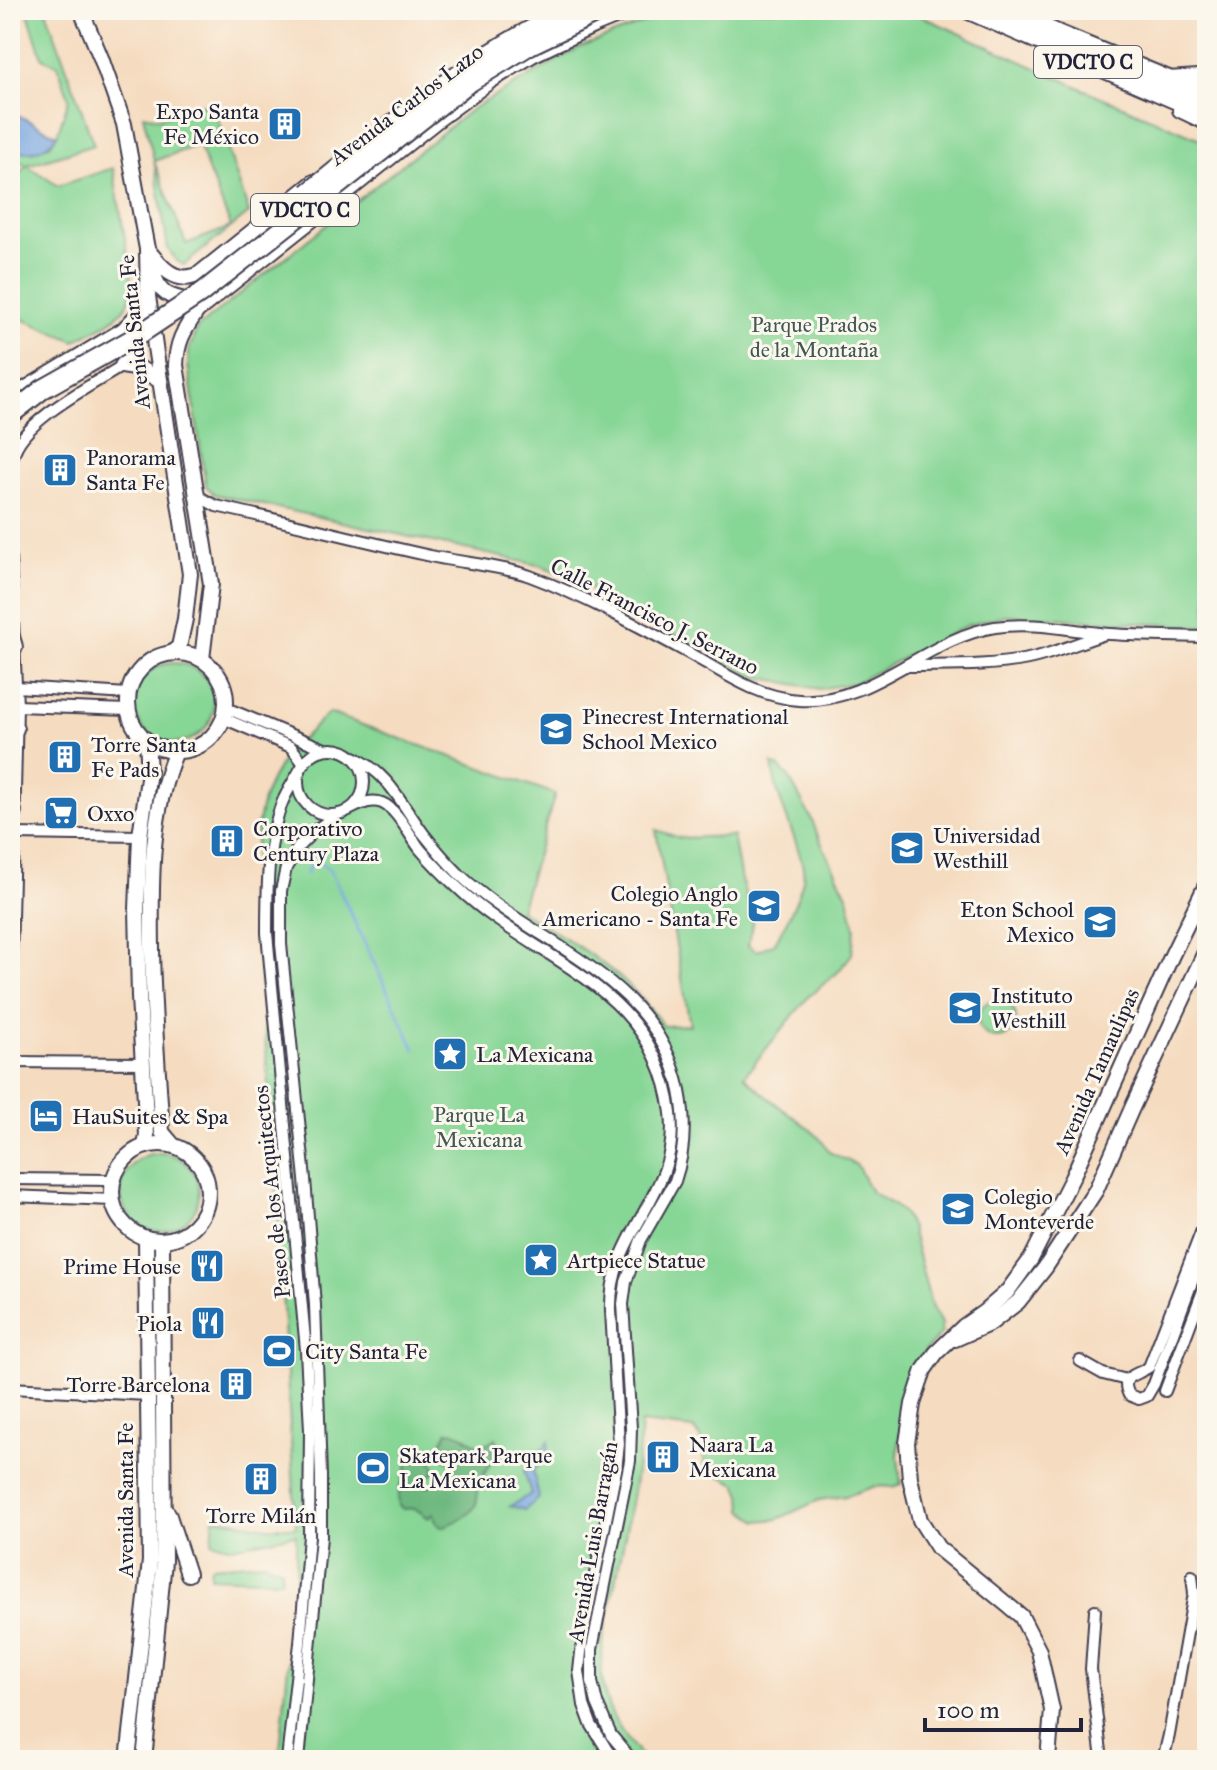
<svg xmlns="http://www.w3.org/2000/svg" width="1217" height="1770" font-family="'IM FELL Great Primer',serif">
  <rect width="100%" height="100%" fill="#fbf7ec"/>
  <filter id="ink" filterUnits="userSpaceOnUse"><feTurbulence type="fractalNoise" baseFrequency=".0125" numOctaves="2"/><feDisplacementMap in="SourceGraphic" scale="16" xChannelSelector="R" yChannelSelector="G"/><feConvolveMatrix kernelMatrix="1 2 1 2 8 2 1 2 1" color-interpolation-filters="sRGB"/></filter>
  <filter id="wash" filterUnits="userSpaceOnUse"><feTurbulence type="fractalNoise" baseFrequency=".006" numOctaves="4" result="noise"/><feDisplacementMap in="SourceGraphic" scale="32" xChannelSelector="R" yChannelSelector="G"/><feGaussianBlur stdDeviation="1.8" result="paint"/><feColorMatrix in="noise" values="0 0 0 0 0 0 0 0 0 0 0 0 0 0 0 0 0 1.4 0 .05"/><feComposite in="paint" operator="in"/></filter>
  <g filter="url(#wash)">
    <rect width="100%" height="100%" fill="#f5dbbf"/>
    <!-- green -->
    <g fill="#86d695" stroke="#547c68" stroke-width="2" fill-rule="evenodd">
      <path d="M27 10H46L94 145 27 165 58 186 113 168 131 274C131 283 132 293 129 301 120 320 92 331 75 341L10 314V188L26 165 10 155V147L14 150 50 145 57 135 69 99 58 65 42 58Z"/>
      <path d="M678 10H908L1085 90 1207 142V627L1005 615 968 625 854 683 819 689 752 676 565 575 542 566 227 497 214 494 206 486 188 365 189 350 197 328 472 109 581 47Z"/>
      <path d="M212 102 249 213 184 265 177 261 168 249 154 160 143 115 159 118ZM198 145 231 227 186 244 154 161Z"/>
      <circle cx="174" cy="703" r="40"/>
      <path d="M329 713 555 794 520 910C574 944 627 972 663 1026L690 1025 656 830 680 838 733 836 741 880 753 918 748 946 757 951 775 943C785 924 798 901 803 880 805 869 801 859 798 849 789 821 775 793 772 764L779 767 788 776 812 820 818 836 848 897 855 928 852 954 837 973 809 996 744 1076C758 1089 773 1102 788 1113 803 1124 821 1135 829 1152L857 1165 871 1192 892 1204 903 1213 911 1228 932 1308 942 1325 940 1328 942 1332 913 1365 903 1399 898 1457 901 1484 892 1487 876 1486 846 1496 819 1500 778 1519 758 1521 743 1510 742 1495 737 1484 706 1469 700 1437 693 1429 641 1423C638 1473 628 1521 618 1570 610 1610 594 1657 606 1698 612 1722 629 1742 645 1760H279L296 1581V1534L233 1547 212 1542 214 1518 268 1527H296L274 1155 254 893C255 859 254 821 267 789 279 759 305 735 329 713Z"/>
      <circle cx="997" cy="1019" r="19"/>
      <circle cx="160" cy="1192" r="39"/>
      <path d="M263 1562 282 1569 281 1580 210 1577 211 1566Z"/>
    </g>
    <!-- forest -->
    <path fill="#6cb77e" stroke="#476c5c" stroke-width="2" d="M448 1431C462 1431 469 1443 482 1446L496 1438 497 1443 492 1452 493 1459 476 1488C483 1511 461 1520 442 1527L436 1522 433 1514 429 1518C417 1511 419 1507 403 1509L399 1506C396 1488 404 1483 407 1467 408 1459 406 1454 408 1447L412 1445 415 1449H420L421 1447 425 1449V1454C430 1457 435 1464 435 1471L426 1479 427 1487 436 1481 441 1482C455 1470 457 1458 435 1457L434 1454Z"/>
    <!-- water -->
    <g fill="#77a5e0" stroke="#4c648e" stroke-width="2">
      <path d="M10 111 57 135C45 151 28 157 10 147Z"/>
      <path d="M549 1441 547 1460 533 1470 539 1498 525 1510 510 1506 531 1494 524 1471Z"/>
    </g>
    <g fill="none" stroke-linecap="round" stroke-linejoin="round">
      <!-- stream -->
      <path stroke="#77a5e0" stroke-width="3" d="M306 874C311 859 322 861 331 872L415 1049"/>
    </g>
  </g>
  <g filter="url(#ink)">
    <g fill="none" stroke-linecap="round" stroke-linejoin="round">
      <!-- street casing -->
      <g stroke="#423e4f" stroke-width="14">
        <g id="street">
          <path d="M10 464C12 459 14 452 17 446 34 415 92 385 122 366"/>
          <path d="M198 496 216 506C289 522 362 541 435 557 464 563 503 566 530 576 583 596 633 623 683 650 720 670 755 697 799 700 873 705 925 638 995 627 1033 621 1072 631 1110 634 1142 636 1175 636 1207 637"/>
          <path d="M10 557 17 706 10 1003"/>
          <path d="M905 666C946 665 988 667 1028 659 1054 654 1079 642 1105 634"/>
          <path d="M16 687 128 694"/>
          <path d="M17 706 128 710"/>
          <path d="M226 708 325 749"/>
          <path d="M223 718 291 747 304 764"/>
          <circle cx="331" cy="782" r="33"/>
          <path d="M354 757C389 774 401 803 423 833 434 847 446 861 459 874 536 947 656 974 680 1091 686 1121 685 1152 675 1181L641 1240 626 1282 623 1304 631 1428 630 1461 592 1649V1682L597 1703 611 1735 632 1760"/>
          <path d="M348 810C358 806 370 798 382 803 397 809 410 836 420 849 432 863 445 876 458 888 538 964 655 984 671 1113 681 1194 608 1232 611 1311L619 1444 616 1470 583 1634 579 1671 584 1705 591 1724 607 1750 615 1760"/>
          <path d="M14 834 140 836"/>
          <path d="M10 1062 143 1063"/>
          <path d="M10 1179 113 1180"/>
          <path d="M10 1196 113 1200"/>
          <path d="M1207 1217 1149 1367C1136 1376 1119 1375 1129 1395L1139 1399 1147 1396 1154 1384 1207 1242"/>
          <path d="M1080 1361 1103 1374 1127 1380"/>
          <path d="M10 1388 148 1395"/>
          <path d="M1165 1391 1207 1280"/>
          <path d="M1095 1610 1091 1669 1102 1760"/>
          <path d="M287 1760 300 1643 309 1536 310 1430 306 1350 267 933C267 892 267 842 282 803 287 791 294 781 300 770"/>
          <path d="M299 1760 321 1537V1476L315 1305 305 1179 281 944V891L286 868 299 846 314 831 338 814"/>
          <path d="M1163 1760 1169 1735 1194 1593 1192 1576"/>
        </g>
      </g>
      <!-- secondary casing -->
      <g stroke="#423e4f" stroke-width="18">
        <g id="secondary">
          <path d="M81 10 101 58 124 124 147 249 148 296 155 347 190 574 185 619 179 647 171 653"/>
          <path d="M1168 79 1199 77 1207 79"/>
          <path d="M1180 110 1207 123"/>
          <path d="M147 249C160 266 176 286 199 274L314 182"/>
          <path d="M152 269C159 296 170 297 194 302"/>
          <path d="M119 338 123 340 129 348 126 360 122 366 141 369 160 381"/>
          <path d="M10 398 123 330 143 309 148 296"/>
          <circle cx="177" cy="702" r="49"/>
          <path d="M202 659 211 584 176 365C177 340 184 331 197 311L440 118 490 81 532 55 593 26 632 10"/>
          <path d="M10 736 16 729"/>
          <path d="M10 803 14 811"/>
          <circle cx="160" cy="1192" r="48"/>
          <path d="M173 1145 162 1132C158 1071 153 1010 152 949 151 883 150 813 176 751"/>
          <path d="M145 1146 147 1135 139 997 137 909 140 836 149 771 147 742"/>
          <path d="M955 1339 991 1323 1018 1302 1045 1268 1096 1190 1132 1108 1207 948"/>
          <path d="M168 1513 188 1574"/>
          <path d="M128 1760 150 1561 146 1238"/>
          <path d="M144 1760 164 1561 162 1241"/>
          <path d="M1048 1760 1052 1710 1039 1651 1021 1616 938 1548 920 1520 910 1478 907 1443 913 1404 924 1370 936 1353 964 1326 984 1312 1007 1292 1031 1259 1072 1178 1172 955 1207 883"/>
        </g>
      </g>
      <!-- highway casing -->
      <g stroke="#423e4f" stroke-width="22">
        <g id="highway">
          <path d="M969 10 1207 113"/>
          <path d="M1004 10 1057 34 1207 96"/>
          <path d="M10 637 13 647"/>
        </g>
      </g>
      <!-- street -->
      <use href="#street" stroke="#fff" stroke-width="10"/>
      <!-- secondary -->
      <use href="#secondary" stroke="#fff" stroke-width="14"/>
      <!-- highway -->
      <use href="#highway" stroke="#fff" stroke-width="18"/>
      <!-- highway-bridge casing -->
      <g stroke="#423e4f" stroke-width="22" stroke-linecap="butt">
        <g id="highway-bridge">
          <path d="M308 193C390 127 473 53 571 10"/>
          <path d="M10 415 43 389 137 336 200 294 467 84 530 45 603 10"/>
        </g>
      </g>
      <!-- highway-bridge -->
      <use href="#highway-bridge" stroke="#fff" stroke-width="18"/>
    </g>
  </g>
  <!-- icons -->
  <defs>
    <g id="building-square" transform="scale(1.8)"><rect x="-9" y="-9" width="18" height="18" rx="4" fill="#1f6fb2" stroke="#fbf7ec"/><path d="M-4-6H4V6H1V3H-1V6H-4ZM-2.5-4.3h1.7v1.8h-1.7ZM.8-4.3h1.7v1.8H.8ZM-2.5-1h1.7V.8h-1.7ZM.8-1h1.7V.8H.8Z" fill="#fff"/></g>
    <g id="school-square" transform="scale(1.8)"><rect x="-9" y="-9" width="18" height="18" rx="4" fill="#1f6fb2" stroke="#fbf7ec"/><path d="M0-5L7-2L0 1L-7-2ZM-4 1L0 2.5L4 1V4Q0 6-4 4Z" fill="#fff"/></g>
    <g id="supermarket-square" transform="scale(1.8)"><rect x="-9" y="-9" width="18" height="18" rx="4" fill="#1f6fb2" stroke="#fbf7ec"/><path d="M-6-5.5h2.5l.6 2H6L4.5 2H-2.5L-4.4-4H-6ZM-1.5 3.2a1.3 1.3 0 1 0 .1 0ZM3 3.2a1.3 1.3 0 1 0 .1 0Z" fill="#fff"/></g>
    <g id="university-square" transform="scale(1.8)"><rect x="-9" y="-9" width="18" height="18" rx="4" fill="#1f6fb2" stroke="#fbf7ec"/><path d="M0-5L7-2L0 1L-7-2ZM-4 1L0 2.5L4 1V4Q0 6-4 4Z" fill="#fff"/></g>
    <g id="sight-square" transform="scale(1.8)"><rect x="-9" y="-9" width="18" height="18" rx="4" fill="#1f6fb2" stroke="#fbf7ec"/><path d="M0-6L1.8-2.2L6-1.7L2.9 1.2L3.7 5.4L0 3.3L-3.7 5.4L-2.9 1.2L-6-1.7L-1.8-2.2Z" fill="#fff"/></g>
    <g id="hotel-square" transform="scale(1.8)"><rect x="-9" y="-9" width="18" height="18" rx="4" fill="#1f6fb2" stroke="#fbf7ec"/><path d="M-6-4.5h1.5V1H6V5H4.5V3h-9V5H-6ZM-4 0a1.8 1.8 0 1 1 3.6 0ZM.5 0V-2.5h3Q6-2.5 6 0Z" fill="#fff"/></g>
    <g id="restaurant-square" transform="scale(1.8)"><rect x="-9" y="-9" width="18" height="18" rx="4" fill="#1f6fb2" stroke="#fbf7ec"/><path d="M-5-6h1v4h1v-4h1v4h1v-4h1v5L-1.5 .5V6h-2V.5L-5-1ZM5-6V6H3V1.5H1.5Q1.5-4 5-6Z" fill="#fff"/></g>
    <g id="stadium-square" transform="scale(1.8)"><rect x="-9" y="-9" width="18" height="18" rx="4" fill="#1f6fb2" stroke="#fbf7ec"/><path d="M0-5a6.5 5 0 1 0 0 10a6.5 5 0 1 0 0-10ZM-3.5-1.8h7v3.6h-7Z" fill="#fff"/></g>
  </defs>
  <g fill-rule="evenodd">
    <use href="#building-square" x="285" y="124"/>
    <use href="#building-square" x="60" y="470"/>
    <use href="#school-square" x="556" y="729"/>
    <use href="#building-square" x="65" y="757"/>
    <use href="#supermarket-square" x="61" y="813"/>
    <use href="#building-square" x="227" y="841"/>
    <use href="#university-square" x="907" y="848"/>
    <use href="#school-square" x="764" y="906"/>
    <use href="#school-square" x="1100" y="922"/>
    <use href="#university-square" x="965" y="1008"/>
    <use href="#sight-square" x="450" y="1054"/>
    <use href="#hotel-square" x="46" y="1116"/>
    <use href="#school-square" x="958" y="1209"/>
    <use href="#sight-square" x="541" y="1260"/>
    <use href="#restaurant-square" x="207" y="1266"/>
    <use href="#restaurant-square" x="208" y="1323"/>
    <use href="#stadium-square" x="279" y="1351"/>
    <use href="#building-square" x="236" y="1384"/>
    <use href="#building-square" x="663" y="1457"/>
    <use href="#stadium-square" x="373" y="1468"/>
    <use href="#building-square" x="261" y="1479"/>
  </g>
  <g text-anchor="middle" stroke-width="6" stroke-linejoin="round" paint-order="stroke">
    <!-- shield labels -->
    <g fill="#fbf7ec" stroke="#636270" stroke-width="2">
      <rect x="1034" y="46" width="108" height="32" rx="6"/>
      <rect x="251" y="194" width="108" height="32" rx="6"/>
    </g>
    <g font-size="20" font-weight="bold" fill="#22223b">
      <text x="1088" y="69">VDCTO C</text>
      <text x="305" y="217">VDCTO C</text>
    </g>
    <!-- street labels -->
    <g font-size="22" fill="#22223b" stroke="#fbf7ec">
      <text transform="translate(406 104) rotate(-37)" y="8">Avenida Carlos Lazo</text>
      <text transform="translate(134 332) rotate(-96)" y="8">Avenida Santa Fe</text>
      <text transform="translate(655 616) rotate(27)" y="8">Calle Francisco J. Serrano</text>
      <text transform="translate(1096 1071) rotate(-66)" y="8">Avenida Tamaulipas</text>
      <text transform="translate(271 1192) rotate(-96)" y="8">Paseo de los Arquitectos</text>
      <text transform="translate(125 1500) rotate(-90)" y="8">Avenida Santa Fe</text>
      <text transform="translate(592 1542) rotate(-80)" y="8">Avenida Luis Barragán</text>
    </g>
    <!-- poi labels -->
    <g font-size="22" fill="#22223b" stroke="#fbf7ec" text-anchor="start">
      <text x="259" y="119" text-anchor="end">Expo Santa<tspan x="259" dy="25">Fe México</tspan></text>
      <text x="86" y="465">Panorama<tspan x="86" dy="25">Santa Fe</tspan></text>
      <text x="582" y="724">Pinecrest International<tspan x="582" dy="25">School Mexico</tspan></text>
      <text x="91" y="752">Torre Santa<tspan x="91" dy="25">Fe Pads</tspan></text>
      <text x="87" y="821">Oxxo</text>
      <text x="253" y="836">Corporativo<tspan x="253" dy="25">Century Plaza</tspan></text>
      <text x="933" y="843">Universidad<tspan x="933" dy="25">Westhill</tspan></text>
      <text x="738" y="901" text-anchor="end">Colegio Anglo<tspan x="738" dy="25">Americano - Santa Fe</tspan></text>
      <text x="1074" y="917" text-anchor="end">Eton School<tspan x="1074" dy="25">Mexico</tspan></text>
      <text x="991" y="1003">Instituto<tspan x="991" dy="25">Westhill</tspan></text>
      <text x="476" y="1062">La Mexicana</text>
      <text x="72" y="1124">HauSuites &amp; Spa</text>
      <text x="984" y="1204">Colegio<tspan x="984" dy="25">Monteverde</tspan></text>
      <text x="567" y="1268">Artpiece Statue</text>
      <text x="181" y="1274" text-anchor="end">Prime House</text>
      <text x="182" y="1331" text-anchor="end">Piola</text>
      <text x="305" y="1359">City Santa Fe</text>
      <text x="210" y="1392" text-anchor="end">Torre Barcelona</text>
      <text x="689" y="1452">Naara La<tspan x="689" dy="25">Mexicana</tspan></text>
      <text x="399" y="1463">Skatepark Parque<tspan x="399" dy="25">La Mexicana</tspan></text>
      <text x="261" y="1523" text-anchor="middle">Torre Milán</text>
    </g>
    <!-- park labels -->
    <g font-size="22" fill="#405856" stroke="#fbf7ec">
      <text x="814" y="332">Parque Prados<tspan x="814" dy="25">de la Montaña</tspan></text>
      <text x="479" y="1122">Parque La<tspan x="479" dy="25">Mexicana</tspan></text>
    </g>
  </g>
  <!-- margin -->
  <rect width="1217" height="1770" fill="none" stroke="#fbf7ec" stroke-width="40"/>
  <!-- scale -->
  <path d="M925 1718v12h156v-12" fill="none" stroke="#22223b" stroke-width="4"/>
  <text x="937" y="1718" font-size="24" fill="#22223b" stroke="#fbf7ec" stroke-width="6" paint-order="stroke">100 m</text>
</svg>
